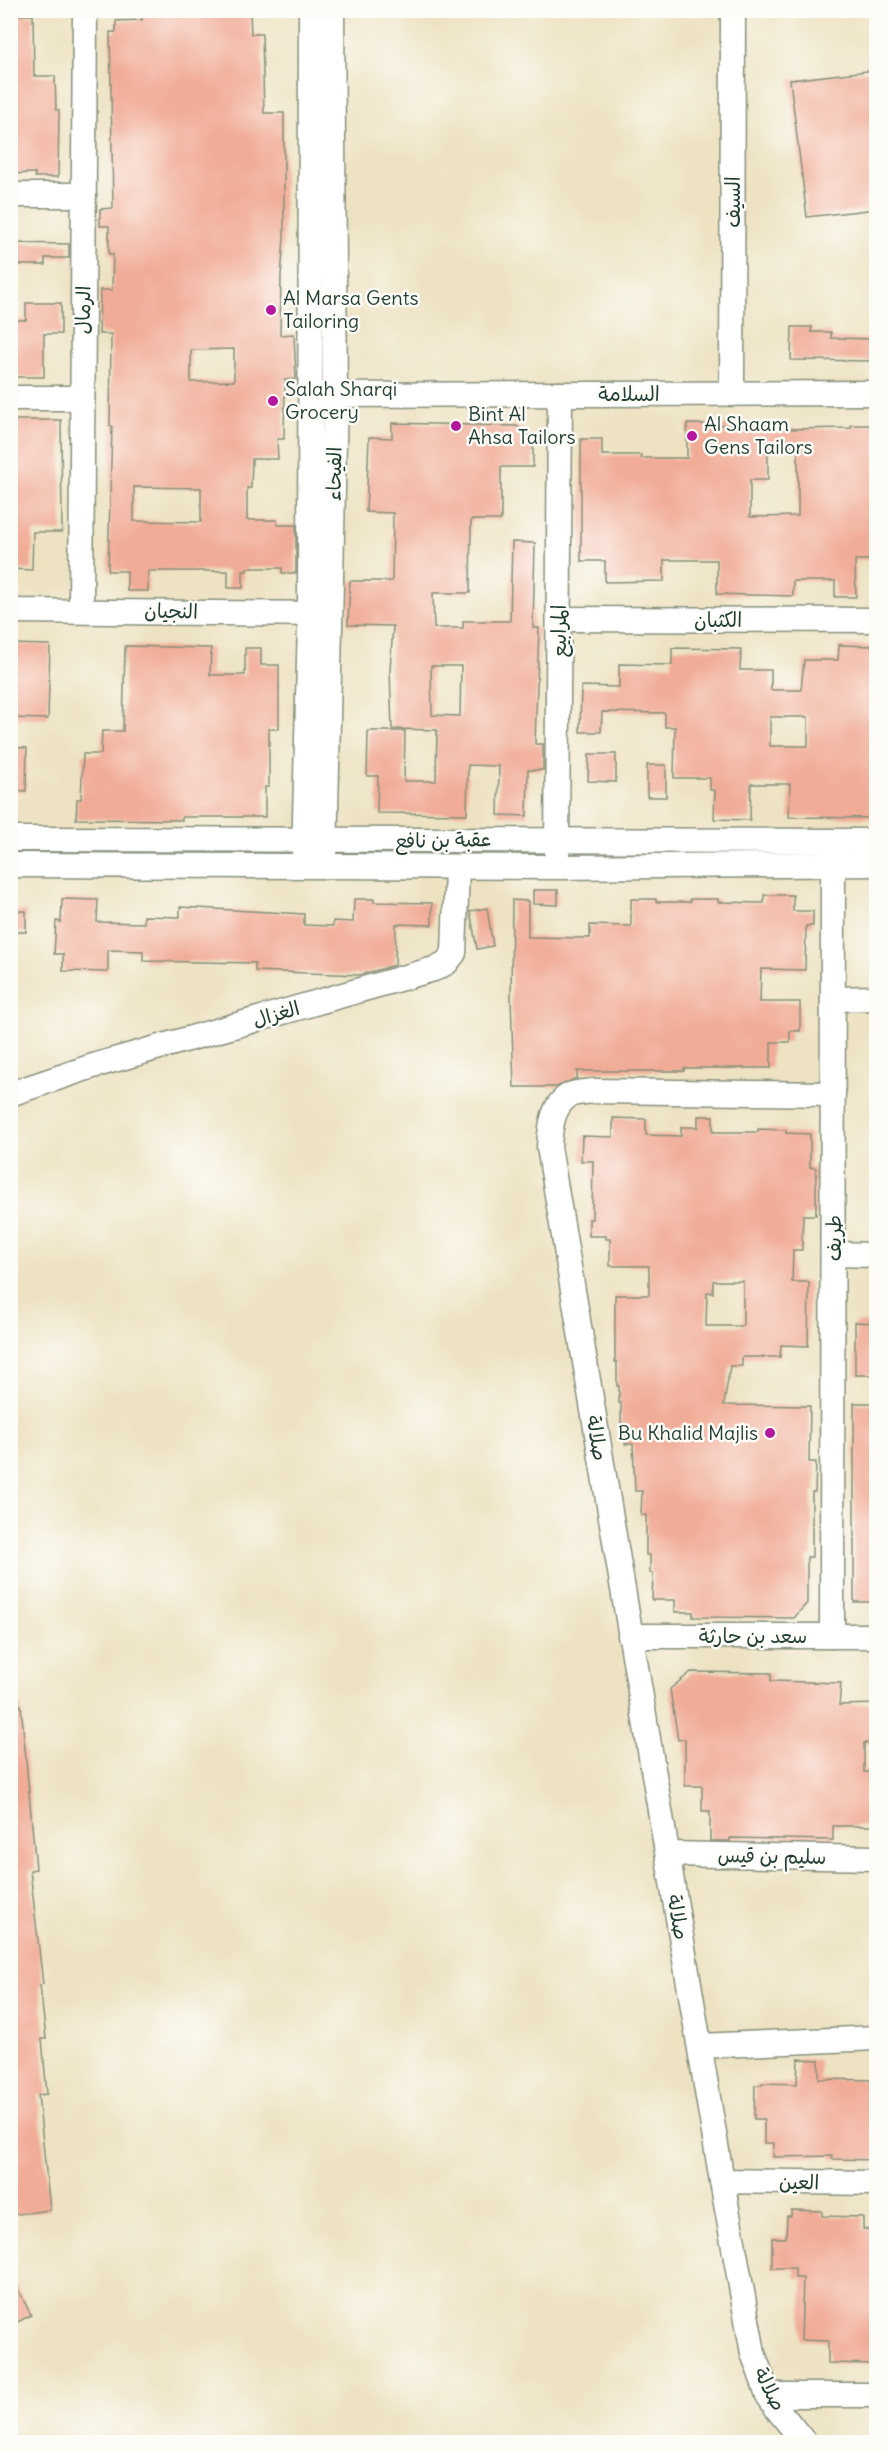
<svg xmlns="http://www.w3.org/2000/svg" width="887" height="2453" font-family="Delius,'Playpen Sans Arabic',sans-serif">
  <rect width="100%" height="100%" fill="#fdfcf7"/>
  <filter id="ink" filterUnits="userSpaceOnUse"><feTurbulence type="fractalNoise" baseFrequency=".0167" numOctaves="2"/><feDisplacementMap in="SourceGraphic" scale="12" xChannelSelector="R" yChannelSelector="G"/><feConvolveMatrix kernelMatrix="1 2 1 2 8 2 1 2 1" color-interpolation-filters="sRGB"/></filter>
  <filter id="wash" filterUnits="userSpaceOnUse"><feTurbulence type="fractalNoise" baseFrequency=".008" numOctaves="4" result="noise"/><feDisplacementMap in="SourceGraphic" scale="24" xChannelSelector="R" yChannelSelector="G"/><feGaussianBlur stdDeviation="1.35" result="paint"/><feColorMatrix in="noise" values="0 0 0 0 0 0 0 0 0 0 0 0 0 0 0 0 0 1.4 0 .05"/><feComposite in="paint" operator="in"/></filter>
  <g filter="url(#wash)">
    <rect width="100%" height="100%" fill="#ede2c2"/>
    <g id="blocks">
      <!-- building -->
      <g fill="#f1ac97" fill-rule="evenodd">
        <path d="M142 10H250L251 34H262L264 113H284V238L281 276 280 335 294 334 296 379 285 380 284 439H277L278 459H252L251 488H247V520H277V525H296V573H282V568H247V571H243V588H228V571H148V591H127V571H108L112 426H110L111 334H99L100 290H112L113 254H109V226H100V209L113 208 110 32H116V21L142 20ZM234 349V381L191 382V350ZM134 487 201 488V522L134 521Z"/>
        <path d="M10 15H33L34 76H55L56 110H59L58 177H35V173L10 174Z"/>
        <path d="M876 70V209L807 217 790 80Z"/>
        <path d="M10 243 69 244V258H45V265H10Z"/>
        <path d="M26 303H61V334H44V377H10V320H26Z"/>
        <path d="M792 327H812L811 332H831V338L876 339V361L791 360Z"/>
        <path d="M10 420H61L62 532H33L32 570 10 569Z"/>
        <path d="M392 423 517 426 533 441V467H501V520H471L470 593H433L434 628H463V621H510L512 542 535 543 533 628H539L535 744H543V770H528L527 816 498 815 499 766 468 765 467 814 377 813 378 776H367L368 731H405L404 781H436L437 730 392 729 390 670 393 626 348 625 350 581H392L393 513 366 512 369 437 392 438ZM431 666H461L460 716 432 715Z"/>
        <path d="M687 424 786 426V429L851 428V425H876V560H855L856 597H835V581H793V596L717 594V560H664V581L605 582V561H581V439H602V455H641V458H687ZM768 446H798V516L750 517V480H768Z"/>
        <path d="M10 644 50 645 48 719 10 718Z"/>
        <path d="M839 645 876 646V818L789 817 790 784H751L750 820 714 819 715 790H710V778H674L675 727H665V713L602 712 601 732H580L581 686 619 687V664L672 665V648L741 649 740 670H771V690H801L804 660H838ZM770 717H808V746H770Z"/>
        <path d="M125 646 211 648 210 675H245V648H261V665H279V729H269V787H265V817H182V820L76 819 77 799H81L83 754H101L102 731H123Z"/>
        <path d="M10 747 27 748 26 791 10 790Z"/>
        <path d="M589 754H616V782L588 781Z"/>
        <rect x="647" y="765" width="19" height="32"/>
        <path d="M533 890H558V905L533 904Z"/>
        <path d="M764 895H793V911H813V926H806L805 970 761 969 760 1002H800V1031H790V1042H771V1068H684V1071H577V1078L557 1087H514L511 999 512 900 528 901V937L590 938V925L631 926V899H656V902H690V899H718V902L764 903Z"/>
        <path d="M62 899 98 900 97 922 144 923V916L180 917V907L304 914V925L333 926V921L353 922 354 899H374V902L432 903V925L396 924 395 965 360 975 255 971V963L143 961V951L108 950V972L63 971V954H54L56 921 61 922Z"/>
        <path d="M487 908 493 946 477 949 470 911Z"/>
        <rect x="10" y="911" width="16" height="21"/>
        <path d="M698 1116H713V1132H758V1129L786 1130V1133L810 1134V1167L816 1168V1215H803L802 1250H793L792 1282H809L808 1346 781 1345 780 1357H742V1366H730L724 1405 810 1406 809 1462H816L815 1492H812V1557H807V1603L794 1618 693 1617V1612H675V1600H652L653 1573H650V1555H646V1515H641L642 1491H635L633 1444H625V1423H621V1403H619V1386H617V1362H615V1295H649V1266H610V1239H606V1236H589V1219H592L593 1161H581L582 1136 613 1137V1118L646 1119V1135L681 1136V1127H698ZM713 1281H743V1326H706L707 1292 713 1293Z"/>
        <path d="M855 1322 876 1323V1375H855Z"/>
        <rect x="854" y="1403" width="22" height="199"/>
        <path d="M691 1672 771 1673V1681L841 1683 839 1705 876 1704V1743H864V1772H876V1826H833V1840L730 1838V1841H710V1811H702V1786H685V1739L678 1740 670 1689Z"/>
        <path d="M21 1705 36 1869 30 1870 43 1984 40 1985 46 2039H42L47 2094 38 2095 50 2210 10 2215V1706Z"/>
        <path d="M798 2059 819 2060V2079L876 2080V2160L832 2159V2156L773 2157 774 2143H764V2119H754L755 2085H761L762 2083 797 2084Z"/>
        <path d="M791 2210 822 2211V2216L863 2217V2229L876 2230V2364L828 2363V2341L801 2340 803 2278H795V2268H772V2238H786L787 2216H791Z"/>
        <path d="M10 2273 31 2315 10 2326Z"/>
      </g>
    </g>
  </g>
  <g filter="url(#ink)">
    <use href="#blocks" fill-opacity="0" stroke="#86907b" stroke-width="1.5"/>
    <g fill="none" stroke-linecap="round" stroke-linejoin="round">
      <!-- minor casing -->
      <g stroke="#86907b" stroke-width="27">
        <g id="minor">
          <path d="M10 195H84"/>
          <path d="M732 394 733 10"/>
          <path d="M321 395 876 393"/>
          <path d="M10 398H82"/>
          <path d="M81 610 85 10"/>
          <path d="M10 611 326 614"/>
          <path d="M559 619 876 620"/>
          <path d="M10 839C299 841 588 840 876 841"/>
          <path d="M557 854 560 394"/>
          <path d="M304 857 310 620 311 10"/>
          <path d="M325 858 335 395 332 10"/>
          <path d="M10 865 557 867 876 864"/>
          <path d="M833 999 876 998"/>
          <path d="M10 1094 93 1066 434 969 446 963 454 953 457 867"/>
          <path d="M834 1254 876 1255"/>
          <path d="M630 1636H876"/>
          <path d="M832 1636 833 849"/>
          <path d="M668 1854 876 1858"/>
          <path d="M700 2046 876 2038"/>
          <path d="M722 2181 876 2183"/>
          <path d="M768 2395H876"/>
          <path d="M804 2442 778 2410 768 2395 753 2353 722 2181 549 1147C550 1130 552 1104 570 1095 576 1092 587 1092 594 1091L833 1094"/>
        </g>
      </g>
      <!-- minor -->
      <use href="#minor" stroke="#fff" stroke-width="24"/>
    </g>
  </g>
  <!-- markers -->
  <g fill="#b5179e" stroke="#fdfcf7" stroke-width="2">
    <circle cx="271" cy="310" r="6"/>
    <circle cx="273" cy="401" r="6"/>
    <circle cx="456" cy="426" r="6"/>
    <circle cx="692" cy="436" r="6"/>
    <circle cx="770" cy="1433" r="6"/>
  </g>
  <g text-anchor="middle" stroke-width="5" stroke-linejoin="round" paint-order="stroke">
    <!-- street labels -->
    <g font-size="20" fill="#1f3d34" stroke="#fdfcf7">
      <text transform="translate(733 202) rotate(-90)" y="7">السيف</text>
      <text transform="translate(83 310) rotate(-89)" y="7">الرمال</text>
      <text x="629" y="401">السلامة</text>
      <text transform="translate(334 474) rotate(-89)" y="7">الفيحاء</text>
      <text transform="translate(171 611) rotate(1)" y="7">النجيان</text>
      <text x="718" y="627">الكثبان</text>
      <text transform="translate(559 631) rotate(-90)" y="7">المرابيع</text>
      <text transform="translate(443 840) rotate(-1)" y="7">عقبة بن نافع</text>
      <text transform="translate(276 1014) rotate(-16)" y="7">الغزال</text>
      <text transform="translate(834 1238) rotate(-90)" y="7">طريف</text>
      <text transform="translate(597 1438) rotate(81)" y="7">صلالة</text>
      <text x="753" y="1643">سعد بن حارثة</text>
      <text transform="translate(772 1856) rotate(1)" y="7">سليم بن قيس</text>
      <text transform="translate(678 1917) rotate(80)" y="7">صلالة</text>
      <text transform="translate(799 2182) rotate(1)" y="7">العين</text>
      <text transform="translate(770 2389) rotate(63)" y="7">صلالة</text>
    </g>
    <!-- poi labels -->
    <g font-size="20" fill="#1f3d34" stroke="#fdfcf7" text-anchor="start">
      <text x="283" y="305">Al Marsa Gents<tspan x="283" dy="23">Tailoring</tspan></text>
      <text x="285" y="396">Salah Sharqi<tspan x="285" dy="23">Grocery</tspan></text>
      <text x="468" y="421">Bint Al<tspan x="468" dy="23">Ahsa Tailors</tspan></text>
      <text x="704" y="431">Al Shaam<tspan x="704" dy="23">Gens Tailors</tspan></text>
      <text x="758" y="1440" text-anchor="end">Bu Khalid Majlis</text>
    </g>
  </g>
  <!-- margin -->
  <rect width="887" height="2453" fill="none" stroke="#fdfcf7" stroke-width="36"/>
</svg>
